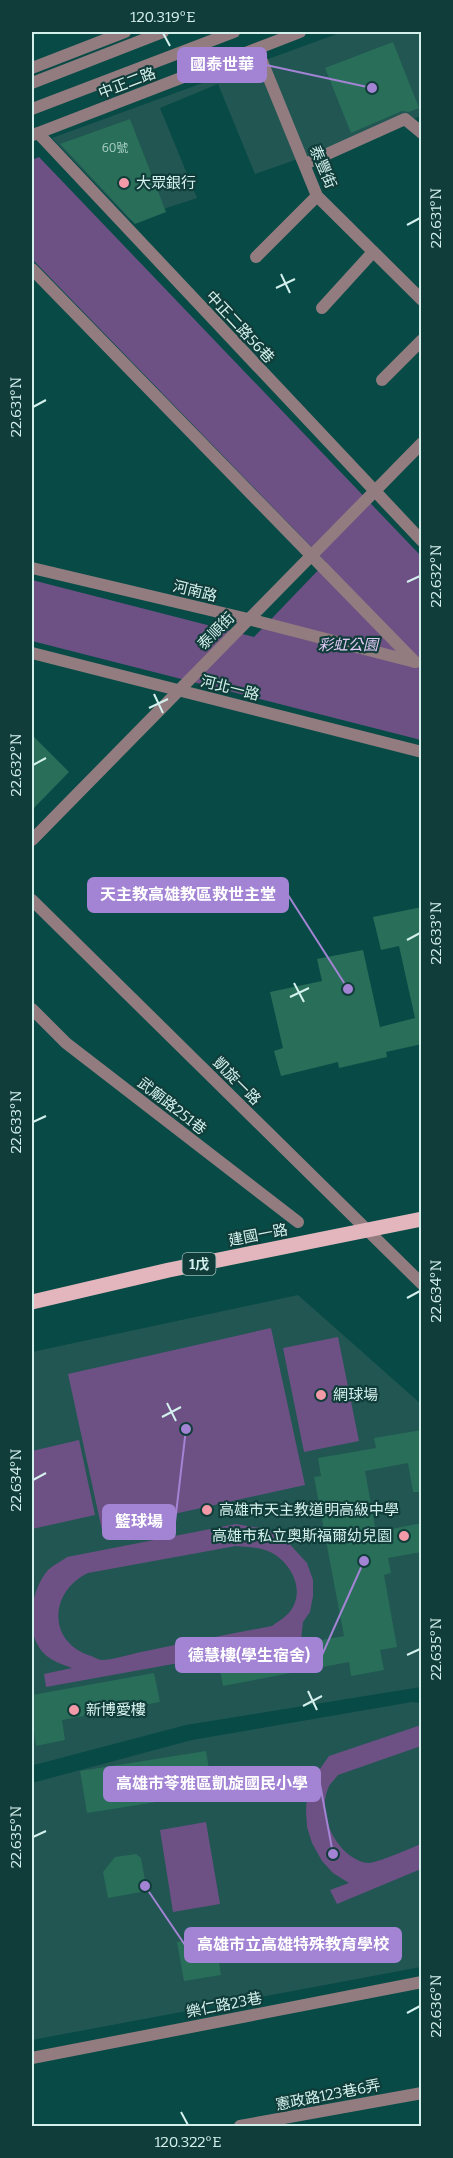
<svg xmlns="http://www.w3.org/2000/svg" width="453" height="2158" font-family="Bitter,'Noto Sans TC',serif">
  <rect width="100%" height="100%" fill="#084a46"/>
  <!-- built -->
  <g fill="#215653">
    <path d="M342 32H421V116L255 174 218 84 160 108 197 198 130 220 52 138Z"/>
    <path d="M298 1295 421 1404V1687L186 1725 34 1765 32 1754V1352Z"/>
    <path d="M412 1702 421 1703V1967L32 2040V1783L192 1740Z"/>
  </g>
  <!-- green -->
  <g fill="#6d5184" fill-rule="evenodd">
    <path d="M39 157 421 556V740L32 641V580L254 637 326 562 32 259V160Z"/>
    <path d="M271 1328 305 1485 102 1530 68 1374Z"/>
    <path d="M338 1337 359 1441 304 1452 283 1348Z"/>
    <path d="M79 1440 95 1515 32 1529V1451Z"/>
    <path d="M236 1524 265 1529 285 1539 307 1563 313 1580V1596L310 1612 303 1622 301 1641 46 1687 44 1674 72 1668C65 1665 57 1663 51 1659 22 1641 29 1592 48 1570 53 1565 62 1561 67 1557ZM236 1546C246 1547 256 1547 265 1550 287 1557 305 1585 293 1607 288 1616 280 1620 272 1626 230 1634 188 1642 146 1651 134 1653 113 1660 101 1660 97 1659 92 1656 88 1655 47 1640 50 1591 88 1573Z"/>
    <path d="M421 1725V1746L338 1775C335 1779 331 1783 329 1786 318 1809 330 1839 348 1854 353 1858 361 1863 369 1863 377 1863 411 1848 421 1844V1869L337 1904 330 1890 349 1883 333 1873 322 1861 312 1843 307 1827 306 1811 307 1795 313 1779 329 1756Z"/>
    <path d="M206 1822 220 1904 173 1912 160 1830Z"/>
  </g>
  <!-- building -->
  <g fill="#296e58">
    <path d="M393 42 419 108 409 112 402 111 351 133 325 68Z"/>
    <path d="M130 119 166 212 135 224 60 144Z"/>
    <path d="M32 735 69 772 32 810Z"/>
    <path d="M422 907V1044L386 1052 387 1057 339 1068 338 1062 281 1076 274 1051 283 1048 270 992 322 981 317 959 363 950 380 1027 419 1017 415 1018 399 946 381 950 373 917Z"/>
    <path d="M422 1430V1492H413L408 1463 365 1471 376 1532 422 1523V1552L388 1558 391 1573 384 1575 397 1647 380 1650 384 1670 351 1676 349 1662 223 1686 218 1659 344 1636 314 1477 321 1476 318 1458 376 1448 374 1438Z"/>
    <path d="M154 1673 160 1702 62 1720 65 1740 36 1746 32 1718V1695Z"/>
    <path d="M206 1751 213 1793 87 1813 80 1771Z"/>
    <path d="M136 1854 141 1858 147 1891 108 1898 103 1872 115 1857Z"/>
    <path d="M215 1936 221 1975 184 1981 177 1942Z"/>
  </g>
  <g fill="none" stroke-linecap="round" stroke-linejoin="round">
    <!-- minor -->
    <g stroke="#927c7f" stroke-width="12">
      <path d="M257 49 317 196 422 300"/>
      <path d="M32 68 125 32"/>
      <path d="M38 133 422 541"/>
      <path d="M33 135 300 32"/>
      <path d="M305 164 405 119 422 133"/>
      <path d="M256 257 317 196"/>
      <path d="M32 269 415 662"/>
      <path d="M322 308 373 252"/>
      <path d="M382 380 422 340"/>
      <path d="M32 568 248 619 415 662"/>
      <path d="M32 653 422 752"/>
      <path d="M32 840 422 443"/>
      <path d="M32 900 422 1284"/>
      <path d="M32 1009 66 1043 298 1222"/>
      <path d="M32 2058 422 1982"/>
      <path d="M240 2126 422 2093"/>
    </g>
    <!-- tertiary -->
    <g stroke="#927c7f" stroke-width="12">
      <path d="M32 83 163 32"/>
      <path d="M32 109 234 32"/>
    </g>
    <!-- primary -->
    <path stroke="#e2b6bc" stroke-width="15" d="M32 1302 169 1270 422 1219"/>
  </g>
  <!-- ticks -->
  <path fill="none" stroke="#d4f0ed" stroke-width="2" d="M163 33 170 46M407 225 420 218M281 274 290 293M276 288 295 279M33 407 46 400M407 582 420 576M154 694 163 713M149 708 168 699M33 765 46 758M407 940 420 933M294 983 304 1002M290 997 309 988M33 1122 46 1116M407 1298 420 1291M167 1403 176 1421M162 1417 181 1407M33 1480 46 1473M407 1655 420 1649M308 1691 317 1710M303 1706 322 1696M33 1837 46 1831M407 2013 420 2006M181 2112 188 2125"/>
  <!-- markers -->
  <g fill="#f39aa9" stroke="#103d3a" stroke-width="2">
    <circle cx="124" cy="183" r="6"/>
    <circle cx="321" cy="1395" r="6"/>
    <circle cx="207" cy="1510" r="6"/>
    <circle cx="404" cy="1536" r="6"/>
    <circle cx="74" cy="1710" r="6"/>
  </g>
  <g text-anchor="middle" stroke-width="4.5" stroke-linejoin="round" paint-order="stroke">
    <!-- number labels -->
    <g font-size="12" fill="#a9d0c8">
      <text x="115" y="152">60號</text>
    </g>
    <!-- shield labels -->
    <rect fill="#103d3a" stroke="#99bab7" stroke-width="1.5" x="182.5" y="1253" width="33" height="22" rx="4.5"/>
    <g font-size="14" font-weight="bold" fill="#d4f0ed">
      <text x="199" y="1269">1戊</text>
    </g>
    <!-- street labels -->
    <g font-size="15" fill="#d4f0ed" stroke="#103d3a">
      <text transform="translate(127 83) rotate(-21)" y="5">中正二路</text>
      <text transform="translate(323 167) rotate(67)" y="5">泰豐街</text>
      <text transform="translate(240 327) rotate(47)" y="5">中正二路56巷</text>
      <text transform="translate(195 591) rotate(14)" y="5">河南路</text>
      <text transform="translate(216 631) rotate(-45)" y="5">泰順街</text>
      <text transform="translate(230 688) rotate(14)" y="5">河北一路</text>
      <text transform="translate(237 1081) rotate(45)" y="5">凱旋一路</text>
      <text transform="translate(172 1106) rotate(38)" y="5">武廟路251巷</text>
      <text transform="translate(258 1235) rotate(-11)" y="5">建國一路</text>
      <text transform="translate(224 2005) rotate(-11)" y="5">樂仁路23巷</text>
      <text transform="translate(328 2095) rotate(-11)" y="5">憲政路123巷6弄</text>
    </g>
    <!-- poi labels -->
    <g font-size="15" fill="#d4f0ed" stroke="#103d3a" text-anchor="start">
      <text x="136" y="188">大眾銀行</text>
      <text x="333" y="1400">網球場</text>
      <text x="219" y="1515">高雄市天主教道明高級中學</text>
      <text x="392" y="1541" text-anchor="end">高雄市私立奧斯福爾幼兒園</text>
      <text x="86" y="1715">新博愛樓</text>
    </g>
    <!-- park labels -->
    <g font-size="15" font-style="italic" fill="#e1caf6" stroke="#103d3a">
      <text x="348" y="650">彩虹公園</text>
    </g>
  </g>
  <!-- callouts -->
  <path fill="none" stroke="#a384d4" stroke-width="2" d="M372 88L266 65M348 989L288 895M186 1429L175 1522M364 1561L322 1655M333 1854L320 1784M145 1886L185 1945"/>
  <g fill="#a384d4" stroke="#103d3a" stroke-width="2">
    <circle cx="372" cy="88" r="6"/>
    <circle cx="348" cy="989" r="6"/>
    <circle cx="186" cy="1429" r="6"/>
    <circle cx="364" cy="1561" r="6"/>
    <circle cx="333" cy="1854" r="6"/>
    <circle cx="145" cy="1886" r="6"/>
  </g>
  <g fill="#a384d4" stroke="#a384d4" stroke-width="2">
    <rect x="178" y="48" width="88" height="34" rx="6"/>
    <rect x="88" y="878" width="200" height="34" rx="6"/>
    <rect x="103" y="1505" width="72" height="34" rx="6"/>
    <rect x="176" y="1638" width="146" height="34" rx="6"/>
    <rect x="104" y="1767" width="216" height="34" rx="6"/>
    <rect x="185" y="1928" width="216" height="34" rx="6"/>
  </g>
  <g font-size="16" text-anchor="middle" font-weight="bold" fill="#fff">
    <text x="222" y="70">國泰世華</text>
    <text x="188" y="900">天主教高雄教區救世主堂</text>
    <text x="139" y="1527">籃球場</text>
    <text x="249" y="1661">德慧樓(學生宿舍)</text>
    <text x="212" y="1789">高雄市苓雅區凱旋國民小學</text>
    <text x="293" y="1950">高雄市立高雄特殊教育學校</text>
  </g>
  <!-- border -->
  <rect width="453" height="2158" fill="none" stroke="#103d3a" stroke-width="66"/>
  <rect x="33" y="33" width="387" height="2092" fill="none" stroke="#d4f0ed" stroke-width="2"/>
  <g font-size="15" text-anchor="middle" fill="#d4f0ed">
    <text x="163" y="22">120.319°E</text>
    <text transform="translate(436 218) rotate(-90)" y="5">22.631°N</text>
    <text transform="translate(16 407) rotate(-90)" y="5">22.631°N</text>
    <text transform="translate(436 576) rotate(-90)" y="5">22.632°N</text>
    <text transform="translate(16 765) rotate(-90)" y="5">22.632°N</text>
    <text transform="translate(436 933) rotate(-90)" y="5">22.633°N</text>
    <text transform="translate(16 1122) rotate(-90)" y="5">22.633°N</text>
    <text transform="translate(436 1291) rotate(-90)" y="5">22.634°N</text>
    <text transform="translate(16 1480) rotate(-90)" y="5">22.634°N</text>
    <text transform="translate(436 1649) rotate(-90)" y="5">22.635°N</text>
    <text transform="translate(16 1837) rotate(-90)" y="5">22.635°N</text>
    <text transform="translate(436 2006) rotate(-90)" y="5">22.636°N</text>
    <text x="188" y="2147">120.322°E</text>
  </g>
</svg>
